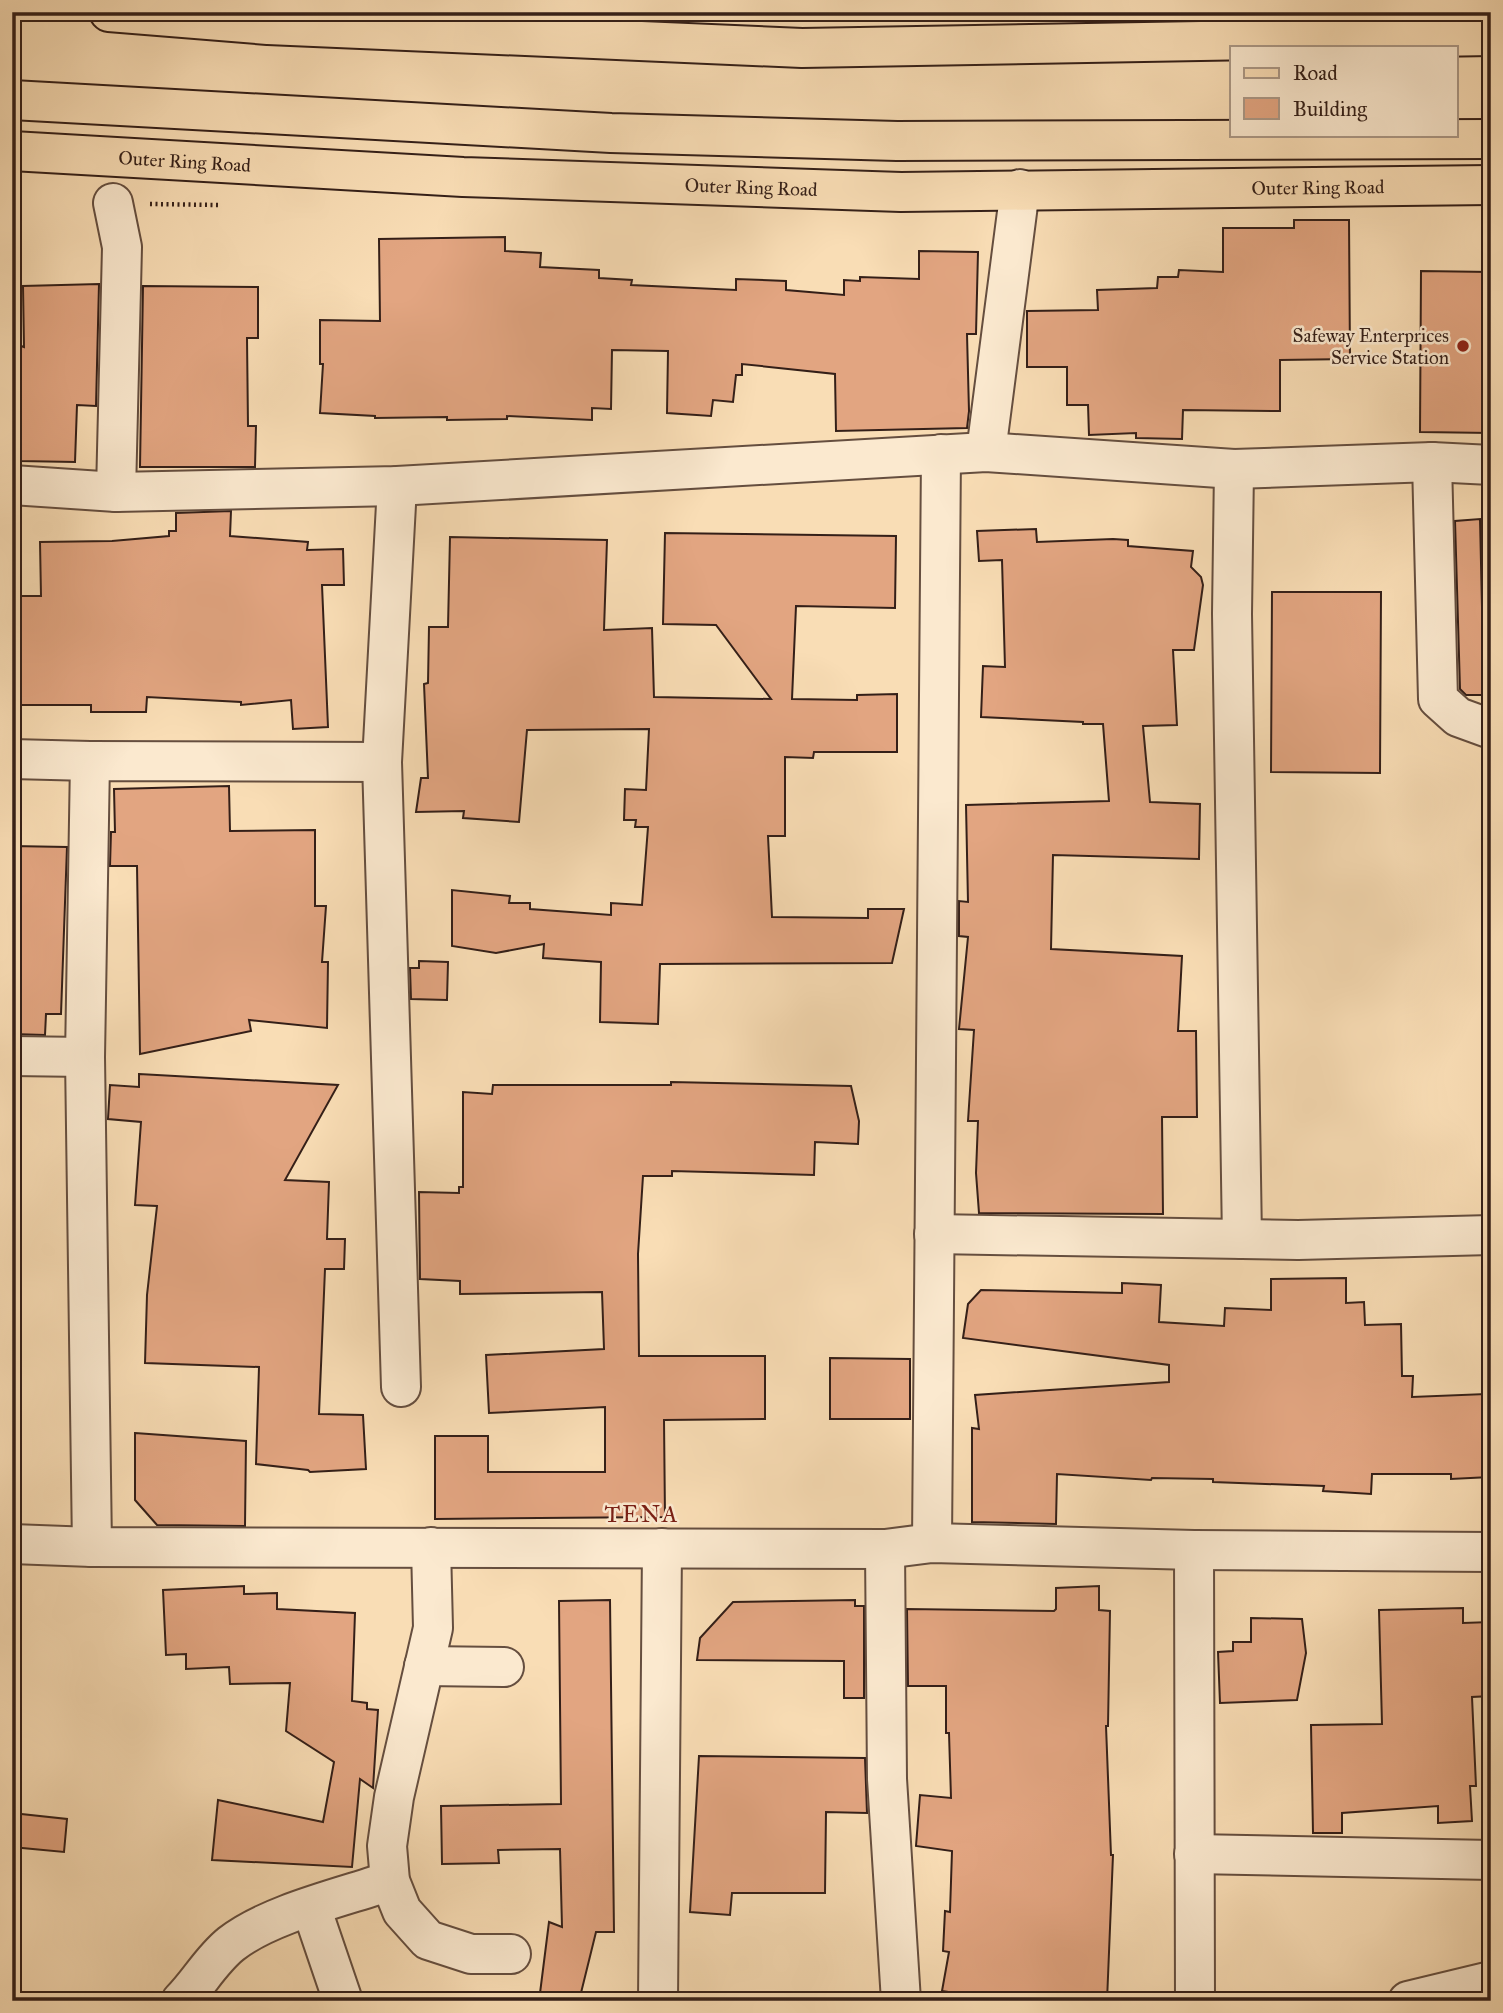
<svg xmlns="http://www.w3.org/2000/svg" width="1503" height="2013" font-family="'IM FELL Great Primer',serif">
  <rect width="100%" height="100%" fill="#f9ddb5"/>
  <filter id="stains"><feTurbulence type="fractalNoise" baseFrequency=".00286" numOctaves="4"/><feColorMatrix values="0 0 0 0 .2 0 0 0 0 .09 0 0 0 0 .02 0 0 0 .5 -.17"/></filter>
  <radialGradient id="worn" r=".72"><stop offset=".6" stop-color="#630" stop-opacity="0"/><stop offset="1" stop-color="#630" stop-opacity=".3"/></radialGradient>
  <!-- building -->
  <g fill="#e2a581" stroke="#341f18" stroke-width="2">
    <path d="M1294 220H1349L1350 359 1280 360V411L1183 410 1182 439 1136 438V433L1089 435 1088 405H1067V367H1027V311L1098 310 1097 290 1157 288 1158 277H1178L1179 270 1223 272V228H1294Z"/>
    <path d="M505 237V251L541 253 540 267 599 270V278L632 280 631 285 736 290V279L786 281V290L844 295V280L860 281V277L919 279V251L978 252 976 334H967L969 411 967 428 836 431 835 374 742 364V375H736L733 402 713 400 711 416 667 413 668 351 612 350 611 409 592 408V420L507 416V419L447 420V417L375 418V416L320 413 323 364H320V320L380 321 379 239Z"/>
    <path d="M1421 271 1491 272V433L1420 432Z"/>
    <path d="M99 284 96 406 77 405 75 462 19 461 21 346 24 347 23 286Z"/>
    <path d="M143 286 258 287V338H247L248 426H256L255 467H140Z"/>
    <path d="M231 511 230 536 308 542 307 550 343 549 344 585H322L328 727 293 729 291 700 241 705V702L147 697 146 712H91V705H12V596H41L40 542 112 541 169 536V531H176V513Z"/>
    <path d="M1480 519 1484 695H1466L1460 689 1455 521Z"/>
    <path d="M1036 529 1037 542 1113 539 1128 540V546L1193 551 1191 567 1201 577 1203 585 1194 650H1173L1177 725 1143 726 1150 802 1200 804 1199 859 1053 855 1051 949 1182 956 1178 1031H1196L1197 1117H1162L1163 1214 979 1213 976 1173 978 1121H968L974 1030 959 1029 968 937 959 936V901L968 902 966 805 1109 801 1103 724H1083V722L981 717 983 666 1005 667 1002 560 979 561 977 531Z"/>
    <path d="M665 533 896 536 895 608 796 606 792 699 857 700V695L897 694V752H814L813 758 785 757V836H768L772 917 868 918V909H904L892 963 660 964 658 1024 600 1022 601 962 543 958 544 944 496 953 452 946V890L510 896 509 903H530V909L611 915V903L642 905 648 827H635L636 820H624L625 789 646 790 649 729 527 730 519 822 463 818 464 811 416 812 421 778H428L424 684 428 683 429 627H448L450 537 607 540 604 630 652 628 654 697 771 699 716 625 663 624Z"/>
    <path d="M1272 592H1381L1380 773 1271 772Z"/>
    <path d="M229 786 230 831 315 830V906H326L322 962H328L327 1028 249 1020 251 1031 140 1054 137 866H110L111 832H115L114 789Z"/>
    <path d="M12 846 67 847 61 1014H46L45 1035 12 1034Z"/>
    <path d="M419 961 448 962 447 1000 411 999 410 968H419Z"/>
    <path d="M139 1074 338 1085 285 1180 329 1182 327 1239H345L344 1269H325L319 1414 363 1415 366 1469 310 1472 308 1470 256 1464 259 1367 145 1363 147 1295 157 1206 135 1205 141 1122 108 1119 110 1085 139 1087Z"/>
    <path d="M671 1082 851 1086 859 1121 858 1144 815 1142 814 1175 672 1171V1176H643L638 1254 639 1356H765V1419L664 1420 665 1517 435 1519V1436H488V1472H605V1407L489 1413 486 1355 604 1349 602 1292 460 1294V1281L420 1279 419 1192 459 1193V1187H463V1092L492 1094 493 1085H671Z"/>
    <path d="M1346 1278V1303L1364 1302 1365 1325 1401 1324 1402 1376H1413L1412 1397 1486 1394 1490 1477 1451 1479V1474H1372L1371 1494 1323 1491 1324 1486 1213 1482V1479L1152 1478 1151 1480 1057 1474 1056 1524 972 1522V1428L979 1429 975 1395 1169 1382V1365L963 1338 968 1304 981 1290 1122 1293V1283L1161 1285 1159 1322 1224 1326 1225 1308 1271 1310V1279Z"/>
    <path d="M830 1358 910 1359V1419H830Z"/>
    <path d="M135 1433 246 1441 245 1526 157 1525 135 1500Z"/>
    <path d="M244 1586V1594L277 1593V1609L355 1613 352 1701 367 1703V1709L378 1710 373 1788 360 1779 352 1867 212 1860 218 1800 323 1822 334 1762 286 1731 290 1683 230 1684 229 1667 186 1669V1654L166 1655 163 1590Z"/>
    <path d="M1099 1586V1610L1110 1611 1108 1726H1106L1111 1855H1113L1107 2001H961L962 1994 942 1991 949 1952 943 1951 945 1911 950 1912 952 1851 916 1846 920 1795 951 1798 949 1733H946V1686H908L907 1609 1054 1611 1056 1609V1588Z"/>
    <path d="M610 1600 614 1932H596L579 2001H539L549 1922 562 1927 560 1849 498 1850 499 1863 442 1864 441 1806 561 1804 559 1601Z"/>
    <path d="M855 1600V1606H864V1698H844V1661L697 1660 700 1638 733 1602Z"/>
    <path d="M1463 1608V1623L1491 1622V1696L1472 1697 1476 1786H1470L1472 1821 1438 1823V1806L1342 1813V1833H1313L1311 1725 1382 1724 1379 1610Z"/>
    <path d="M1251 1618 1302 1619 1306 1653 1297 1700 1220 1703 1218 1652 1233 1651V1642H1251Z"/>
    <path d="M699 1756 865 1758 867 1813 826 1812 825 1893H732L730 1915 690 1912Z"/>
    <path d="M12 1813 67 1819 64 1852 12 1847Z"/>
  </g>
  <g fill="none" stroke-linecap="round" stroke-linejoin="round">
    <!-- minor casing -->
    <g stroke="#654e3f" stroke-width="42">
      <g id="minor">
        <path d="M113 203 122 247 116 492"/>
        <path d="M986 452 1020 189"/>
        <path d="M1432 462 1438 699 1458 717 1491 729"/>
        <path d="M1234 469 1232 614 1242 1239"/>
        <path d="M12 485 116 492 397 486 986 452 1234 469 1432 462 1491 465"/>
        <path d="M397 486 382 762 401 1387"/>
        <path d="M12 759 90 761"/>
        <path d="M12 1056 85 1057"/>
        <path d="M934 1234 1298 1240 1491 1235"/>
        <path d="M932 1543 941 454"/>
        <path d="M12 1544 92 1547 885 1549 932 1543 1194 1550 1491 1552"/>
        <path d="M92 1547 85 1057 90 761 382 762"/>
        <path d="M431 1547 433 1628 394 1797 387 1846 390 1881 402 1911 428 1940 471 1954H511"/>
        <path d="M885 1549 887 1779 901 2001"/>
        <path d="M1194 1550 1195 2001"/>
        <path d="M424 1666 504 1667"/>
        <path d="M1194 1854 1491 1860"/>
        <path d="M311 1907 343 2001"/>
        <path d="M181 2001C199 1983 211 1960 231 1944 269 1914 343 1897 390 1881"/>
        <path d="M658 2001 662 1548"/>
        <path d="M1408 2001 1491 1981"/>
      </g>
    </g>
    <!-- major casing -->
    <g stroke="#341f18" stroke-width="42">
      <g id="major">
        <path d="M109 12 268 25 802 48 1491 36"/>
        <path d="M12 100 611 133 897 141 1491 139"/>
        <path id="s1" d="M12 151 463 177 901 192 1491 185"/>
      </g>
    </g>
    <!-- path -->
    <path stroke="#341f18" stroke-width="4.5" stroke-dasharray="2 3.5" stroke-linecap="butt" d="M150 204 219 205"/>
    <!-- minor -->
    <use href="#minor" stroke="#fbe9cf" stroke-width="38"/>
    <!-- major -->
    <use href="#major" stroke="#f9ddb5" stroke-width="38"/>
  </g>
  <!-- markers -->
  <circle fill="#8f2418" stroke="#fbe9cf" stroke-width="2.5" cx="1463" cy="346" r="7"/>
  <g text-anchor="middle" stroke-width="5" stroke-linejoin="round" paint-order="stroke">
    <!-- street labels -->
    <g font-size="19" fill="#341f18" stroke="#fbe9cf">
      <text dy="7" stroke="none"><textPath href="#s1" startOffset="173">Outer Ring Road</textPath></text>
      <text dy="7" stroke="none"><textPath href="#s1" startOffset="740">Outer Ring Road</textPath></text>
      <text dy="7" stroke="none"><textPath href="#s1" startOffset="1307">Outer Ring Road</textPath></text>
    </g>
    <!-- poi labels -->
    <g font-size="19" fill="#341f18" stroke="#fbe9cf" text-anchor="end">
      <text x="1449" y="342">Safeway Enterprices<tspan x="1449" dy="22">Service Station</tspan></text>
    </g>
    <!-- quarter labels -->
    <g font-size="23" letter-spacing="2" fill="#7a1f14" stroke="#fbe9cf">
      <text x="642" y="1522">TENA</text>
    </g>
  </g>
  <!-- margin -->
  <rect width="1503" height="2013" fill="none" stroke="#f9ddb5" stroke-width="42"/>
  <rect x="14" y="14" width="1475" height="1985" fill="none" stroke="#341f18" stroke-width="3.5"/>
  <rect x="21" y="21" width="1461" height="1971" fill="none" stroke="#341f18" stroke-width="2"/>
  <!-- legend -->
  <rect x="1230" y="46" width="228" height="91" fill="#fbe9cf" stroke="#ab9886" stroke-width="2"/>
  <rect x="1244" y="68" width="35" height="10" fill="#f9ddb5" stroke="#ab9886" stroke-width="2"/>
  <text x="1293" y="80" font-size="21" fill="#341f18">Road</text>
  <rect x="1244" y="98" width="35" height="21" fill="#e2a581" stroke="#ab9886" stroke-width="2"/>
  <text x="1293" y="116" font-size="21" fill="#341f18">Building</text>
  <rect width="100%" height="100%" filter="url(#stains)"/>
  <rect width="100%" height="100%" fill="url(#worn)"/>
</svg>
